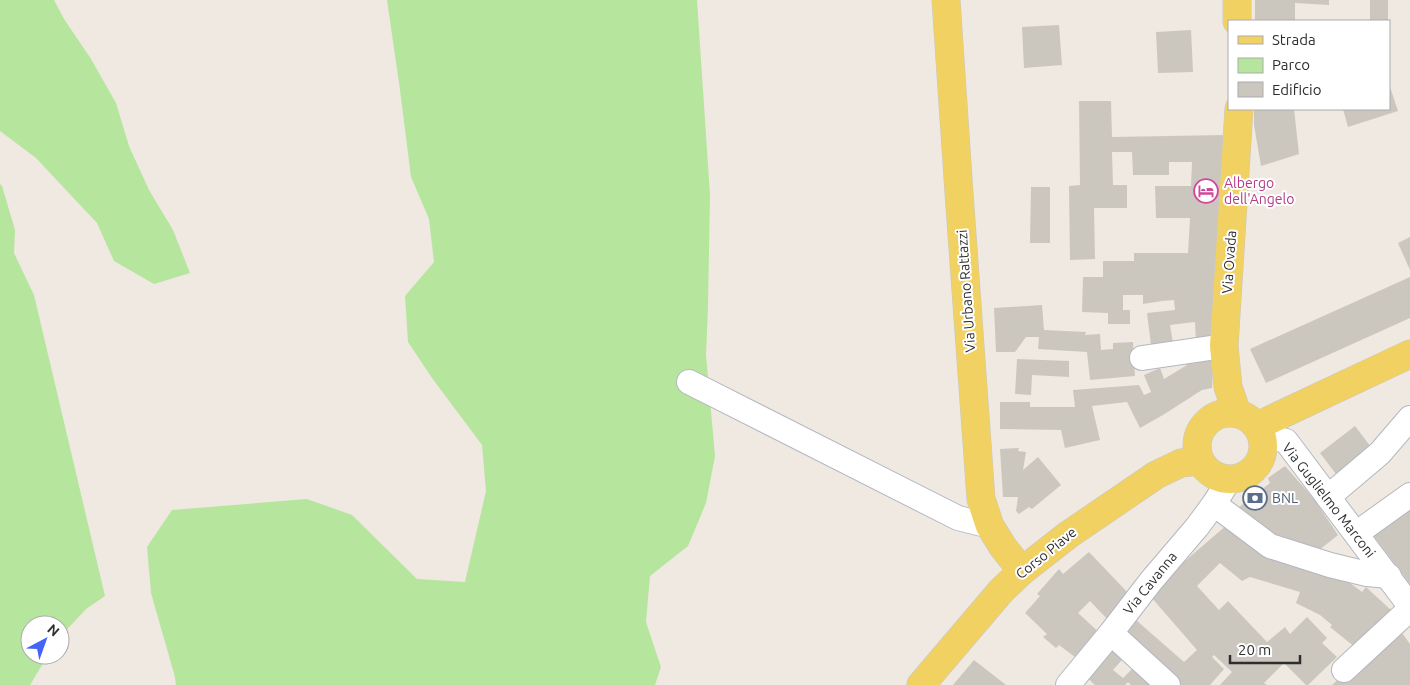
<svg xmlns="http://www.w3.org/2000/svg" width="1410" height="685" font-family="Ubuntu,sans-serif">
  <rect width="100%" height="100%" fill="#efe9e1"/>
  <!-- green -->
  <g fill="#b6e59e">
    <path d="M0 0H54L64 19 91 59 116 103 129 146 149 190 173 230 190 273 154 284 114 261 97 223 36 158 0 131Z"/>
    <path d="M387 0H697L710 195 708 306 706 355 715 456 706 503 688 546 650 576 646 622 661 667 655 685H176L175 677 151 593 147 547 172 510 307 499 352 515 417 579 465 582 486 491 482 445 432 378 408 342 405 296 434 262 429 219 411 177 400 90Z"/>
    <path d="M0 184 2 186 15 230 14 253 34 295 105 596 86 609 60 637V625H30V655H48L30 685H0Z"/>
  </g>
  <!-- building -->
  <g fill="#cbc7bf">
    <path d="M1255 0H1329V5L1295 3V21H1255Z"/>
    <rect x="1370" y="0" width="18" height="21"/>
    <path d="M1059 25 1062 65 1024 68 1022 27Z"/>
    <path d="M1191 30 1193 72 1158 73 1156 32Z"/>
    <path d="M1389 84 1398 111 1348 127 1343 109H1389Z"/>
    <path d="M1079 101H1111L1112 137 1225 135 1215 342 1196 343 1195 322 1170 325 1173 343 1151 345 1147 313 1175 310 1174 300 1162 301 1143 304V295H1123V310H1130V324H1108V313L1082 312 1083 277H1103V261H1134V253H1188L1190 218H1156L1155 186H1191L1192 162H1169V175H1133L1132 152H1112L1113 185H1127V208H1094L1095 259 1070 260 1069 186 1080 185Z"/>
    <path d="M1254 109H1294L1299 154 1261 166 1254 125Z"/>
    <path d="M1031 187H1050V243H1030Z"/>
    <path d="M1410 237V270L1398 243Z"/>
    <path d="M1410 277V318L1266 383 1250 349Z"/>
    <path d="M1042 305 1044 330 1086 332 1085 335 1100 334 1101 350 1113 349V343L1133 342 1135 376 1090 380 1087 352 1038 349 1039 337H1026L1015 352H996L994 308Z"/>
    <path d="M1214 353 1212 388 1202 390 1163 415 1140 428 1127 402 1092 406 1100 440 1065 448 1061 430 1000 429V402H1030V407H1075L1073 390 1139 385 1144 395 1151 392 1144 375 1160 368 1164 379 1187 365 1186 357Z"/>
    <path d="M1017 359 1069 361V377L1032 375 1031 395 1015 394Z"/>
    <path d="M1355 426 1374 451 1339 478 1320 453Z"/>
    <path d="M1019 448 1018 451 1026 452 1023 470 1038 457 1061 485 1032 509 1029 507 1019 514 1016 511 1018 497H1003L1000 449Z"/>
    <path d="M1285 466 1314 499 1338 535 1318 551 1264 530 1239 507 1270 483 1268 478Z"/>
    <path d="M1410 500V584L1370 531Z"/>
    <path d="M1228 524 1346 580 1362 592 1366 587 1392 611 1356 648 1330 627 1332 625 1320 615 1296 603 1300 592 1250 577 1242 581 1220 563 1197 586 1219 610 1228 601 1267 642 1285 627 1290 634 1307 617 1327 638 1322 643 1337 657 1308 685H1306L1284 663 1264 683 1267 685H1220L1232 672 1214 655 1212 657 1224 669 1210 685H1175L1122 638 1136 620 1184 662 1197 650 1151 597 1178 567Z"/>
    <path d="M1089 552 1130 595 1110 622 1090 601 1078 613 1102 635 1079 660 1059 645 1056 648 1043 637 1047 634 1025 613 1040 596 1037 594 1059 569 1063 574Z"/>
    <path d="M1397 626 1410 644V685H1332Z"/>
    <path d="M1114 641 1128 653 1113 670 1123 678 1138 663 1162 685H1131L1128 682 1125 685H1095L1082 673Z"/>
    <path d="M974 660 1006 685H953Z"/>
  </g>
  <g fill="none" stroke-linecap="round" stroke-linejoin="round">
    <!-- minor casing -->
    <g stroke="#b4b7c1" stroke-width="26">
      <g id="minor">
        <path d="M1142 358 1224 346"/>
        <path d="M689 382 958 518 990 526"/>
        <path d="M1262 435 1286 441 1410 606"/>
        <path d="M1328 497 1380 453 1410 418"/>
        <path d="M1214 504 1270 546 1330 565 1367 574 1389 576"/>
        <path d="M1357 533 1410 495"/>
        <path d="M1111 633 1168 685"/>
        <path d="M1344 670 1410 609"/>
        <path d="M1068 685 1111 633 1151 581 1197 527 1214 504 1229 480"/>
      </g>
    </g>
    <!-- major casing -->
    <g stroke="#c9c9c9" stroke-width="29">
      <g id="major">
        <path d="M946 0 959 193 981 499 990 526 1003 547 1022 571"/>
        <path d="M1237 0V21"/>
        <circle cx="1230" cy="446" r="33"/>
        <path d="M1237 413 1228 387 1224 346 1239 109"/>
        <path d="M1257 426 1410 354"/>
        <path d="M921 685 1001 591 1022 571 1068 535 1156 475 1181 463 1200 461"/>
      </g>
    </g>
    <!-- minor -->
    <use href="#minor" stroke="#fff" stroke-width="24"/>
    <!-- major -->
    <use href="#major" stroke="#f2d163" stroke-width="28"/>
  </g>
  <!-- icons -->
  <defs>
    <g id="hotel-ring" transform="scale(1.25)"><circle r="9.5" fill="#fff" stroke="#d1479c" stroke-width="1.5"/><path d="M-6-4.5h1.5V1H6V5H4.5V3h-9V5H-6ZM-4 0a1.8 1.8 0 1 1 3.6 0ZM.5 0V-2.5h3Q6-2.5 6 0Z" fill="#d1479c"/></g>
    <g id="bank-ring" transform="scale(1.25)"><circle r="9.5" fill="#fff" stroke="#5c6f8a" stroke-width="1.5"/><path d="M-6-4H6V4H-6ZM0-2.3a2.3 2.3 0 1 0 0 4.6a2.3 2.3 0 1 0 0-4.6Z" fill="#5c6f8a"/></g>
  </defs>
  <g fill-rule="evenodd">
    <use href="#hotel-ring" x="1206" y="191"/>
    <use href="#bank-ring" x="1255" y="498"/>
  </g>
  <g text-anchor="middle" stroke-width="4" stroke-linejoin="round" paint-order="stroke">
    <!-- hotel labels -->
    <g font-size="14" fill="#b23c85" stroke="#fff" text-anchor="start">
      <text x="1224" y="188">Albergo<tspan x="1224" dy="16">dell'Angelo</tspan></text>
    </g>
    <!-- street labels -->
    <g font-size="14" fill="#2e2e2e" stroke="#fff">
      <text transform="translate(1229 262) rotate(-86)" y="5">Via Ovada</text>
      <text transform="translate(966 291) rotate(-94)" y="5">Via Urbano Rattazzi</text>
      <text transform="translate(1329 500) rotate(52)" y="5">Via Guglielmo Marconi</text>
      <text transform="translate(1046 553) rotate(-39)" y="5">Corso Piave</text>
      <text transform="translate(1150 583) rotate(-51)" y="5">Via Cavanna</text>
    </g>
    <!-- service labels -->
    <g font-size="14" fill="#4e5e75" stroke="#fff" text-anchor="start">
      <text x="1272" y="503">BNL</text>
    </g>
  </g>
  <!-- legend -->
  <rect x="1228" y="20" width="162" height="90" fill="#ffffff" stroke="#ababab"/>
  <rect x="1238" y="36" width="25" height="8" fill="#f2d163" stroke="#ababab"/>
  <text x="1272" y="45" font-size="15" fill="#2e2e2e">Strada</text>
  <rect x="1238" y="58" width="25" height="15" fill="#b6e59e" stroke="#ababab"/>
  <text x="1272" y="70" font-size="15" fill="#2e2e2e">Parco</text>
  <rect x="1238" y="82" width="25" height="15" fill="#cbc7bf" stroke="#ababab"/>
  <text x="1272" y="95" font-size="15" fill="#2e2e2e">Edificio</text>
  <!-- north arrow -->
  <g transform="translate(45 640) rotate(41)"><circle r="24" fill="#ffffff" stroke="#ababab"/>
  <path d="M0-4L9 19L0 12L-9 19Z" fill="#4264fb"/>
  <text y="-8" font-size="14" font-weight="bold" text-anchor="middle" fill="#2e2e2e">N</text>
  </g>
  <!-- scale -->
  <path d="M1230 655v8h70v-8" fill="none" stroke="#2e2e2e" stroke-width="2.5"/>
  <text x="1238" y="655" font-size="15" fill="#2e2e2e" stroke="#ffffff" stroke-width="4" paint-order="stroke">20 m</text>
</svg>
